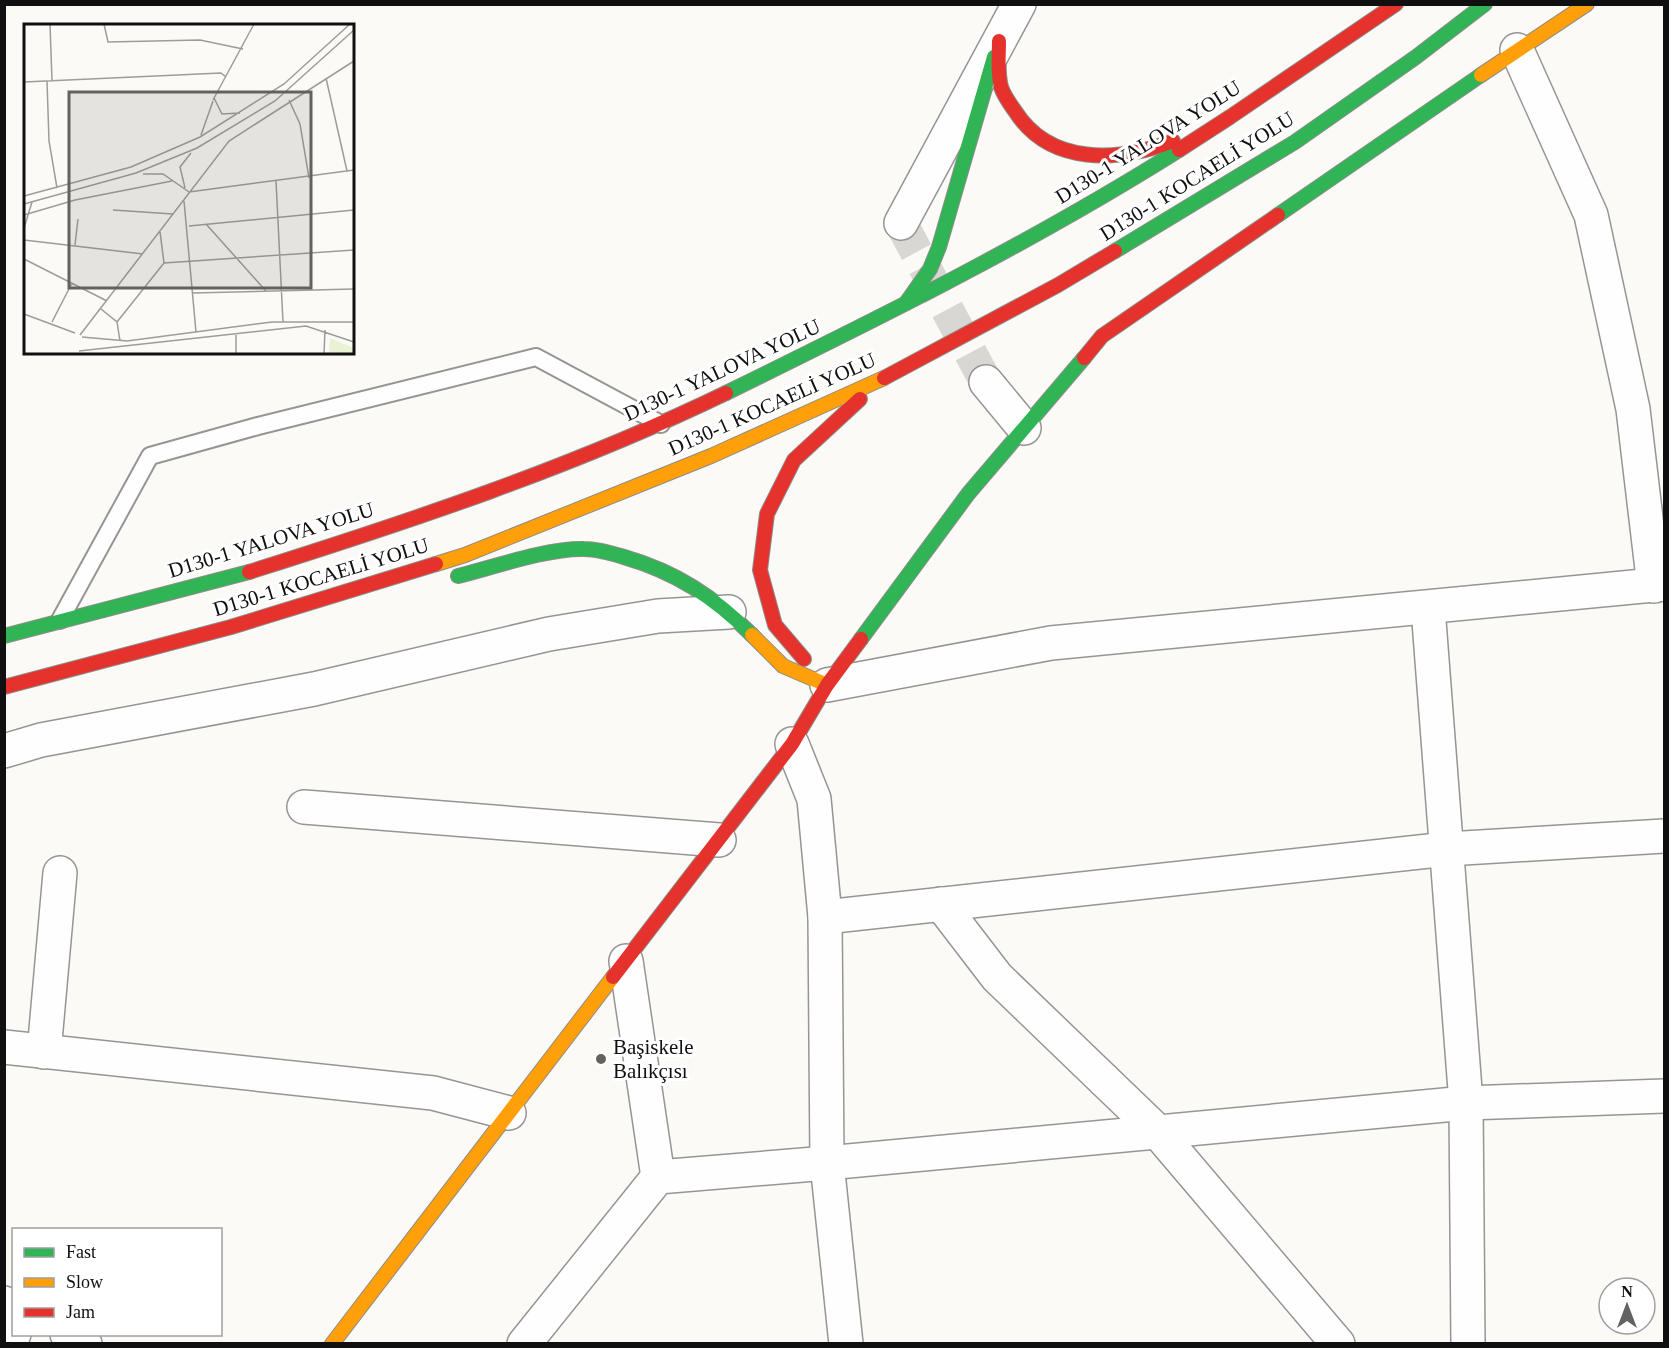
<svg xmlns="http://www.w3.org/2000/svg" width="1669" height="1348" font-family="'Times New Roman',serif">
  <rect width="100%" height="100%" fill="#fcfaf6"/>
  <g fill="none" stroke-linecap="round" stroke-linejoin="round">
    <!-- street-tunnel -->
    <path stroke="#d9d7d4" stroke-width="33" stroke-dasharray="33 16" stroke-linecap="butt" d="M901 223 986 382"/>
    <!-- lane casing -->
    <g stroke="#969594" stroke-width="20">
      <path id="lane" d="M60 620 150 456 258 426 536 357 661 424"/>
    </g>
    <!-- street casing -->
    <g stroke="#969594" stroke-width="36">
      <g id="street">
        <path d="M1517 50 1591 215 1633 409 1654 586"/>
        <path d="M901 223 1019 4"/>
        <path d="M986 382 1024 428"/>
        <path d="M1428 608 1466 1103 1468 1344"/>
        <path d="M827 685 1051 643 1664 584"/>
        <path d="M792 744 814 799 825 917 827 1163 846 1344"/>
        <path d="M4 751 41 740 314 689 549 634 658 616 729 612"/>
        <path d="M304 807 719 840"/>
        <path d="M941 904 997 977 1157 1131 1338 1344"/>
        <path d="M825 917 1447 849 1664 836"/>
        <path d="M626 961 658 1177"/>
        <path d="M4 1047 433 1093 509 1113"/>
        <path d="M44 1052 60 873"/>
        <path d="M4 1303 14 1307"/>
        <path d="M67 1334 85 1344"/>
        <path d="M9 1344 14 1334"/>
        <path d="M524 1344 658 1177 827 1163 1466 1103 1664 1096"/>
      </g>
    </g>
    <!-- fast casing -->
    <g stroke="#8d8c8a" stroke-width="16">
      <g id="fast">
        <path d="M1278 215 1481 75"/>
        <path d="M1115 251 1295 142 1416 57 1485 4"/>
        <path d="M906 303 930 269 939 247 994 57"/>
        <path d="M726 393C881 317 1033 242 1179 150"/>
        <path d="M458 576C494 567 548 548 584 549 597 549 611 553 624 557 676 572 714 597 752 635"/>
        <path d="M4 636 249 572"/>
        <path d="M861 639 968 494 1084 358"/>
      </g>
    </g>
    <!-- slow casing -->
    <g stroke="#8d8c8a" stroke-width="16">
      <g id="slow">
        <path d="M1481 75 1587 4"/>
        <path d="M436 564 465 555 711 456 884 378"/>
        <path d="M752 635 783 666 827 685"/>
        <path d="M332 1344 613 977"/>
      </g>
    </g>
    <!-- jam casing -->
    <g stroke="#8d8c8a" stroke-width="16">
      <g id="jam">
        <path d="M999 41C999 56 997 72 1001 87 1004 96 1010 104 1015 111 1050 166 1119 162 1173 141"/>
        <path d="M1179 150 1230 117 1396 4"/>
        <path d="M1084 358 1102 336 1278 215"/>
        <path d="M884 378 1058 285 1115 251"/>
        <path d="M249 572C411 521 573 467 726 393"/>
        <path d="M804 659 775 625 760 570 767 514 794 460 860 399"/>
        <path d="M4 687 231 627 436 564"/>
        <path d="M613 977 792 744 827 685 861 639"/>
      </g>
    </g>
    <!-- lane -->
    <use href="#lane" stroke="#fffefe" stroke-width="16"/>
    <!-- street -->
    <use href="#street" stroke="#fffefe" stroke-width="33"/>
    <!-- fast -->
    <use href="#fast" stroke="#30b455" stroke-width="14"/>
    <!-- slow -->
    <use href="#slow" stroke="#ff9f0a" stroke-width="14"/>
    <!-- jam -->
    <use href="#jam" stroke="#e5322d" stroke-width="14"/>
  </g>
  <!-- markers -->
  <circle fill="#636260" stroke="#fff" stroke-width="2" cx="601" cy="1059" r="6"/>
  <g text-anchor="middle" stroke-width="6" stroke-linejoin="round" paint-order="stroke">
    <!-- street labels -->
    <g font-size="21" fill="#101010" stroke="#fff">
      <text transform="translate(1148 142) rotate(-32)" y="7">D130-1 YALOVA YOLU</text>
      <text transform="translate(1197 176) rotate(-32)" y="7">D130-1 KOCAELİ YOLU</text>
      <text transform="translate(722 370) rotate(-25)" y="7">D130-1 YALOVA YOLU</text>
      <text transform="translate(772 404) rotate(-24)" y="7">D130-1 KOCAELİ YOLU</text>
      <text transform="translate(271 540) rotate(-17)" y="7">D130-1 YALOVA YOLU</text>
      <text transform="translate(321 577) rotate(-17)" y="7">D130-1 KOCAELİ YOLU</text>
    </g>
    <!-- poi labels -->
    <g font-size="21" fill="#101010" stroke="#fff" text-anchor="start">
      <text x="613" y="1054">Başiskele<tspan x="613" dy="24">Balıkçısı</tspan></text>
    </g>
  </g>
  <!-- overview -->
  <g transform="translate(24 24)">
    <rect width="330" height="330" fill="#fcfaf6"/>
    <path d="M306 314 330 324V330H305Z" fill="#eaf2d5"/>
    <path fill="none" stroke="#9e9c9a" stroke-width="1.5" d="M26 0 28 57M80 0 84 18 176 16 219 25M302 54 323 147M23 57 25 117 33 164M0 58 197 49 202 53M190 74 198 90 216 89M189 76 230 0M265 76 276 100 285 154M177 111 189 77M119 150H139L165 168M252 157 259 298M161 164 156 143 167 129M165 168 330 146M0 172 107 143 176 113 260 60 326 0M160 177 172 308M0 180 112 149 173 124 251 77 330 6M89 186 149 190M0 191 51 176 148 157M182 200 242 267M165 202 330 186M0 204 8 178M136 208 140 239M0 216 119 230M51 221 54 195M0 235 83 277M168 269 330 265M77 285 93 298 96 317M0 290 51 309M28 298 48 259M93 298 140 239 330 226M56 311 205 117 330 37M58 313 103 317 248 298H330M55 327 282 302 330 318M212 330V311M300 330 301 306"/>
    <path fill="#636260" fill-opacity="0.15" stroke="#636260" stroke-width="3" d="M45 68H287V264H45Z"/>
    <rect width="330" height="330" fill="none" stroke="#101010" stroke-width="3"/>
  </g>
  <!-- border -->
  <rect width="1669" height="1348" fill="none" stroke="#101010" stroke-width="12"/>
  <!-- legend -->
  <rect x="12" y="1228" width="210" height="108" fill="#ffffff" stroke="#9f9f9f" stroke-width="1.5"/>
  <rect x="24" y="1248" width="30" height="9" fill="#30b455" stroke="#9f9f9f" stroke-width="1.5"/>
  <text x="66" y="1258" font-size="18" fill="#101010">Fast</text>
  <rect x="24" y="1278" width="30" height="9" fill="#ff9f0a" stroke="#9f9f9f" stroke-width="1.5"/>
  <text x="66" y="1288" font-size="18" fill="#101010">Slow</text>
  <rect x="24" y="1308" width="30" height="9" fill="#e5322d" stroke="#9f9f9f" stroke-width="1.5"/>
  <text x="66" y="1318" font-size="18" fill="#101010">Jam</text>
  <!-- north arrow -->
  <g transform="translate(1627 1306)"><circle r="28" fill="#ffffff" stroke="#9f9f9f" stroke-width="1.5"/>
  <path d="M0-4.5L10 22L0 15L-10 22Z" fill="#636260"/>
  <text y="-9" font-size="16" font-weight="bold" text-anchor="middle" fill="#101010">N</text>
  </g>
</svg>
